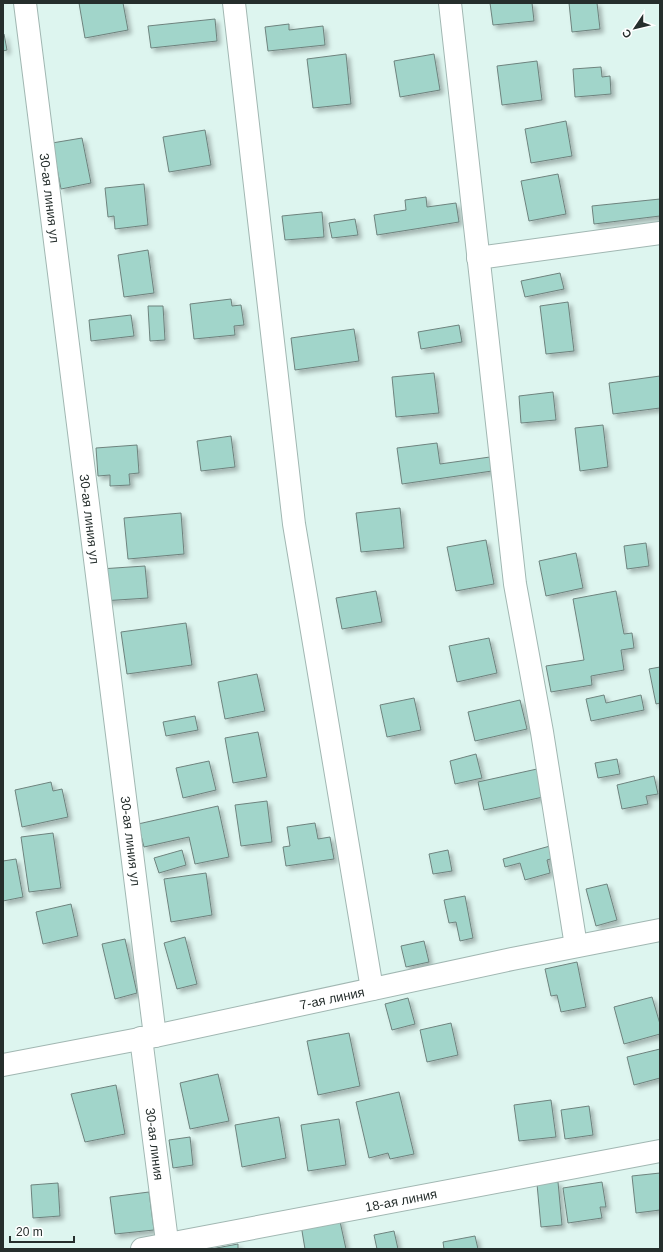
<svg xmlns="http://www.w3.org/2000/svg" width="663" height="1252" font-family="Helvetica,sans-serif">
  <defs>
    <filter id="shadow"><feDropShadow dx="3.5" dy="3.5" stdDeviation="2" flood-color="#0004"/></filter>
  </defs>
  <rect width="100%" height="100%" fill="#ddf5ef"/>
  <!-- building -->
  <g fill="#a1d5ca" stroke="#6e837e" filter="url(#shadow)">
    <path d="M79 3H123L128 30 85 38Z"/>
    <path d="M490 3H532L534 21 493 25Z"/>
    <path d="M569 3H597L600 29 572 32Z"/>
    <path d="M215 19 217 41 151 48 148 26Z"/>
    <path d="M289 24V30L323 26 325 45 268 51 265 27Z"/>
    <path d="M4 34 7 50 3 51V35Z"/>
    <path d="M346 54 351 104 313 108 307 59Z"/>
    <path d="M434 54 440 90 400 97 394 61Z"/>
    <path d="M537 61 542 100 502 105 497 66Z"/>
    <path d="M601 67 602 77 610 76 611 94 575 97 573 69Z"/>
    <path d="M566 121 572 156 531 163 525 129Z"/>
    <path d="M205 130 211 165 169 172 163 137Z"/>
    <path d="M82 138 91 183 61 189 52 143Z"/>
    <path d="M558 174 566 214 529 221 521 181Z"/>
    <path d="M144 184 148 225 115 229 114 216 108 217 105 188Z"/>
    <path d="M426 197 427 207 456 203 459 222 377 235 374 215 406 210 405 200Z"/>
    <path d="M660 199V216L594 224 592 206Z"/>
    <path d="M322 212 324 237 285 240 282 216Z"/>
    <path d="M355 219 358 235 332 238 329 223Z"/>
    <path d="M148 250 154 293 124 297 118 255Z"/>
    <path d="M560 273 564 289 525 297 521 281Z"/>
    <path d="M231 299 232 306 241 305 244 325 234 326 235 335 194 339 190 304Z"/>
    <path d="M568 302 574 351 546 354 540 306Z"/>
    <path d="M148 306H163L165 340 150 341Z"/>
    <path d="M131 315 134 336 91 341 89 320Z"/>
    <path d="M459 325 462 342 421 349 418 332Z"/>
    <path d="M354 329 359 361 295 370 291 338Z"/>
    <path d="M434 373 439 413 396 417 392 377Z"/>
    <path d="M660 376V408L613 414 609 383Z"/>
    <path d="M553 392 556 420 521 423 519 396Z"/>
    <path d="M603 425 608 467 580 471 575 428Z"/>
    <path d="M231 436 235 467 201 471 197 441Z"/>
    <path d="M437 443 440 464 490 457 492 471 402 484 397 448Z"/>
    <path d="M137 445 139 473 129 474 130 485 110 486V475L98 476 96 448Z"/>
    <path d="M400 508 404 548 361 552 356 513Z"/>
    <path d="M181 513 184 554 128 559 124 518Z"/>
    <path d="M486 540 494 584 456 591 447 547Z"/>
    <path d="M646 543 649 566 627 569 624 546Z"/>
    <path d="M576 553 583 588 546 596 539 561Z"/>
    <path d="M145 566 148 598 102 601 100 569Z"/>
    <path d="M376 591 382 622 342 629 336 598Z"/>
    <path d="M616 591 624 634 632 633 634 648 621 650 624 670 591 676 592 685 551 692 546 666 584 660 573 599Z"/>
    <path d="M186 623 192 665 127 674 121 632Z"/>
    <path d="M489 638 497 673 457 682 449 646Z"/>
    <path d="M660 667V703L656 704 649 669Z"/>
    <path d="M257 674 265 711 225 719 218 682Z"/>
    <path d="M604 695 606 703 641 695 644 710 591 721 586 699Z"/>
    <path d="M414 698 421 730 387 737 380 705Z"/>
    <path d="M520 700 527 729 475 741 468 712Z"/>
    <path d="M195 716 198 730 166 736 163 722Z"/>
    <path d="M258 732 267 777 233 783 225 738Z"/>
    <path d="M476 754 482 778 455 784 450 761Z"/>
    <path d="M617 759 620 774 598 778 595 763Z"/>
    <path d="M209 761 216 790 183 798 176 768Z"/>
    <path d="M537 769 543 797 484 810 478 782Z"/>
    <path d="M654 776 658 794 646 796 648 804 622 809 617 785Z"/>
    <path d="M51 782 53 791 62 789 68 817 22 827 15 790Z"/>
    <path d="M267 801 272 842 241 846 235 805Z"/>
    <path d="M218 806 229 857 195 864 189 837 144 847 138 824Z"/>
    <path d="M315 823 318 839 330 837 334 859 286 866 283 847 290 846 287 827Z"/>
    <path d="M53 833 61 888 29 892 21 837Z"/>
    <path d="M550 846 554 858 547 860 550 873 525 880 520 863 505 867 503 859Z"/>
    <path d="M182 850 186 865 159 873 154 858Z"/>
    <path d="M448 850 452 871 433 874 429 854Z"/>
    <path d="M16 859 23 897 3 901V861Z"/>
    <path d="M206 873 212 915 171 922 164 879Z"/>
    <path d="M607 884 617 920 596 926 586 889Z"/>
    <path d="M465 896 473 938 460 941 456 922 449 923 444 900Z"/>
    <path d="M71 904 78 936 43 944 36 912Z"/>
    <path d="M185 937 197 984 177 989 164 943Z"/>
    <path d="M125 939 137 993 115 999 102 944Z"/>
    <path d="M424 941 429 962 406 967 401 946Z"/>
    <path d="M577 962 586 1007 561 1012 557 995 551 996 545 969Z"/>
    <path d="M652 997 660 1024V1034L624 1044 614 1007Z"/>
    <path d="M408 998 415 1024 392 1030 385 1004Z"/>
    <path d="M451 1023 458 1055 427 1062 420 1030Z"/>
    <path d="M349 1033 360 1086 318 1095 307 1041Z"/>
    <path d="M660 1049V1078L634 1085 627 1057Z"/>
    <path d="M218 1074 229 1121 190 1129 180 1083Z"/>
    <path d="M116 1085 125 1134 85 1142 71 1094Z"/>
    <path d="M399 1092 414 1154 390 1159 388 1153 369 1158 356 1102Z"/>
    <path d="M551 1100 556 1137 519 1141 514 1105Z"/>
    <path d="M589 1106 593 1135 565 1139 561 1110Z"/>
    <path d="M279 1117 286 1158 242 1167 235 1125Z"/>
    <path d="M339 1119 346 1165 308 1171 301 1125Z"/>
    <path d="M190 1137 193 1165 173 1168 169 1140Z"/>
    <path d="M660 1173V1210L636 1213 632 1176Z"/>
    <path d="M558 1182 562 1225 541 1227 537 1184Z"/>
    <path d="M602 1182 606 1207H600L602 1218 568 1223 563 1188Z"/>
    <path d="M58 1183 60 1216 33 1218 31 1185Z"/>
    <path d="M149 1192 154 1230 115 1234 110 1197Z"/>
    <path d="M339 1217 346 1249H305L301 1225Z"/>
    <path d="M394 1231 398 1249H377L374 1235Z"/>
    <path d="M475 1236 478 1249H444L443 1242Z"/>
    <path d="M238 1244V1249H211Z"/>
  </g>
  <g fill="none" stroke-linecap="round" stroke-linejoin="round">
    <!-- minor casing -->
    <g stroke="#a1b7b2" stroke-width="24">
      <g id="minor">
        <path d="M25 3 155 1036"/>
        <path d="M234 3 294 524 372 989"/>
        <path d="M450 3 515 584 542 732 576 946"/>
        <path d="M478 258 660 233"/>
        <path d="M141 1038 168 1249"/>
        <path d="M142 1249 660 1151"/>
      </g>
    </g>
    <!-- tertiary casing -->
    <g stroke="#a1b7b2" stroke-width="24">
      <path id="tertiary" d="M3 1065 155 1036 512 959 660 930"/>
    </g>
    <!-- minor -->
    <use href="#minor" stroke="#fff" stroke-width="22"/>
    <!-- tertiary -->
    <use href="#tertiary" stroke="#fff" stroke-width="22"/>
  </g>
  <g text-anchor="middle" stroke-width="3" stroke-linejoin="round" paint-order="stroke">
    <!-- street labels -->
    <g font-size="13" fill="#252e2c" stroke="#fff">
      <text transform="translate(50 198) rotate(83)" y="5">30-ая линия ул</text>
      <text transform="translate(90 519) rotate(83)" y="5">30-ая линия ул</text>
      <text transform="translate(131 841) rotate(83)" y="5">30-ая линия ул</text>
      <text transform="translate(332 998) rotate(-12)" y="5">7-ая линия</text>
      <text transform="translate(155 1144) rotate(83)" y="5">30-ая линия</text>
      <text transform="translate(401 1200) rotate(-11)" y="5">18-ая линия</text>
    </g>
  </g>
  <!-- border -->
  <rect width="663" height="1252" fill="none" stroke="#252e2c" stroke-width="8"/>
  <!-- north arrow -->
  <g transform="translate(635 28) rotate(235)" stroke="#ffffff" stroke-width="3" paint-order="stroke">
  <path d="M0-3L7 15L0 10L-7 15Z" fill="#252e2c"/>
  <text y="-6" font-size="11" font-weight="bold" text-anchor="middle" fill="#252e2c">С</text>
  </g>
  <!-- scale -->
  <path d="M10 1236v6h64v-6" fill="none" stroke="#252e2c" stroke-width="2"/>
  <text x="16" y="1236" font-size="12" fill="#252e2c" stroke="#ffffff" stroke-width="3" paint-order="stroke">20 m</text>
</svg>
